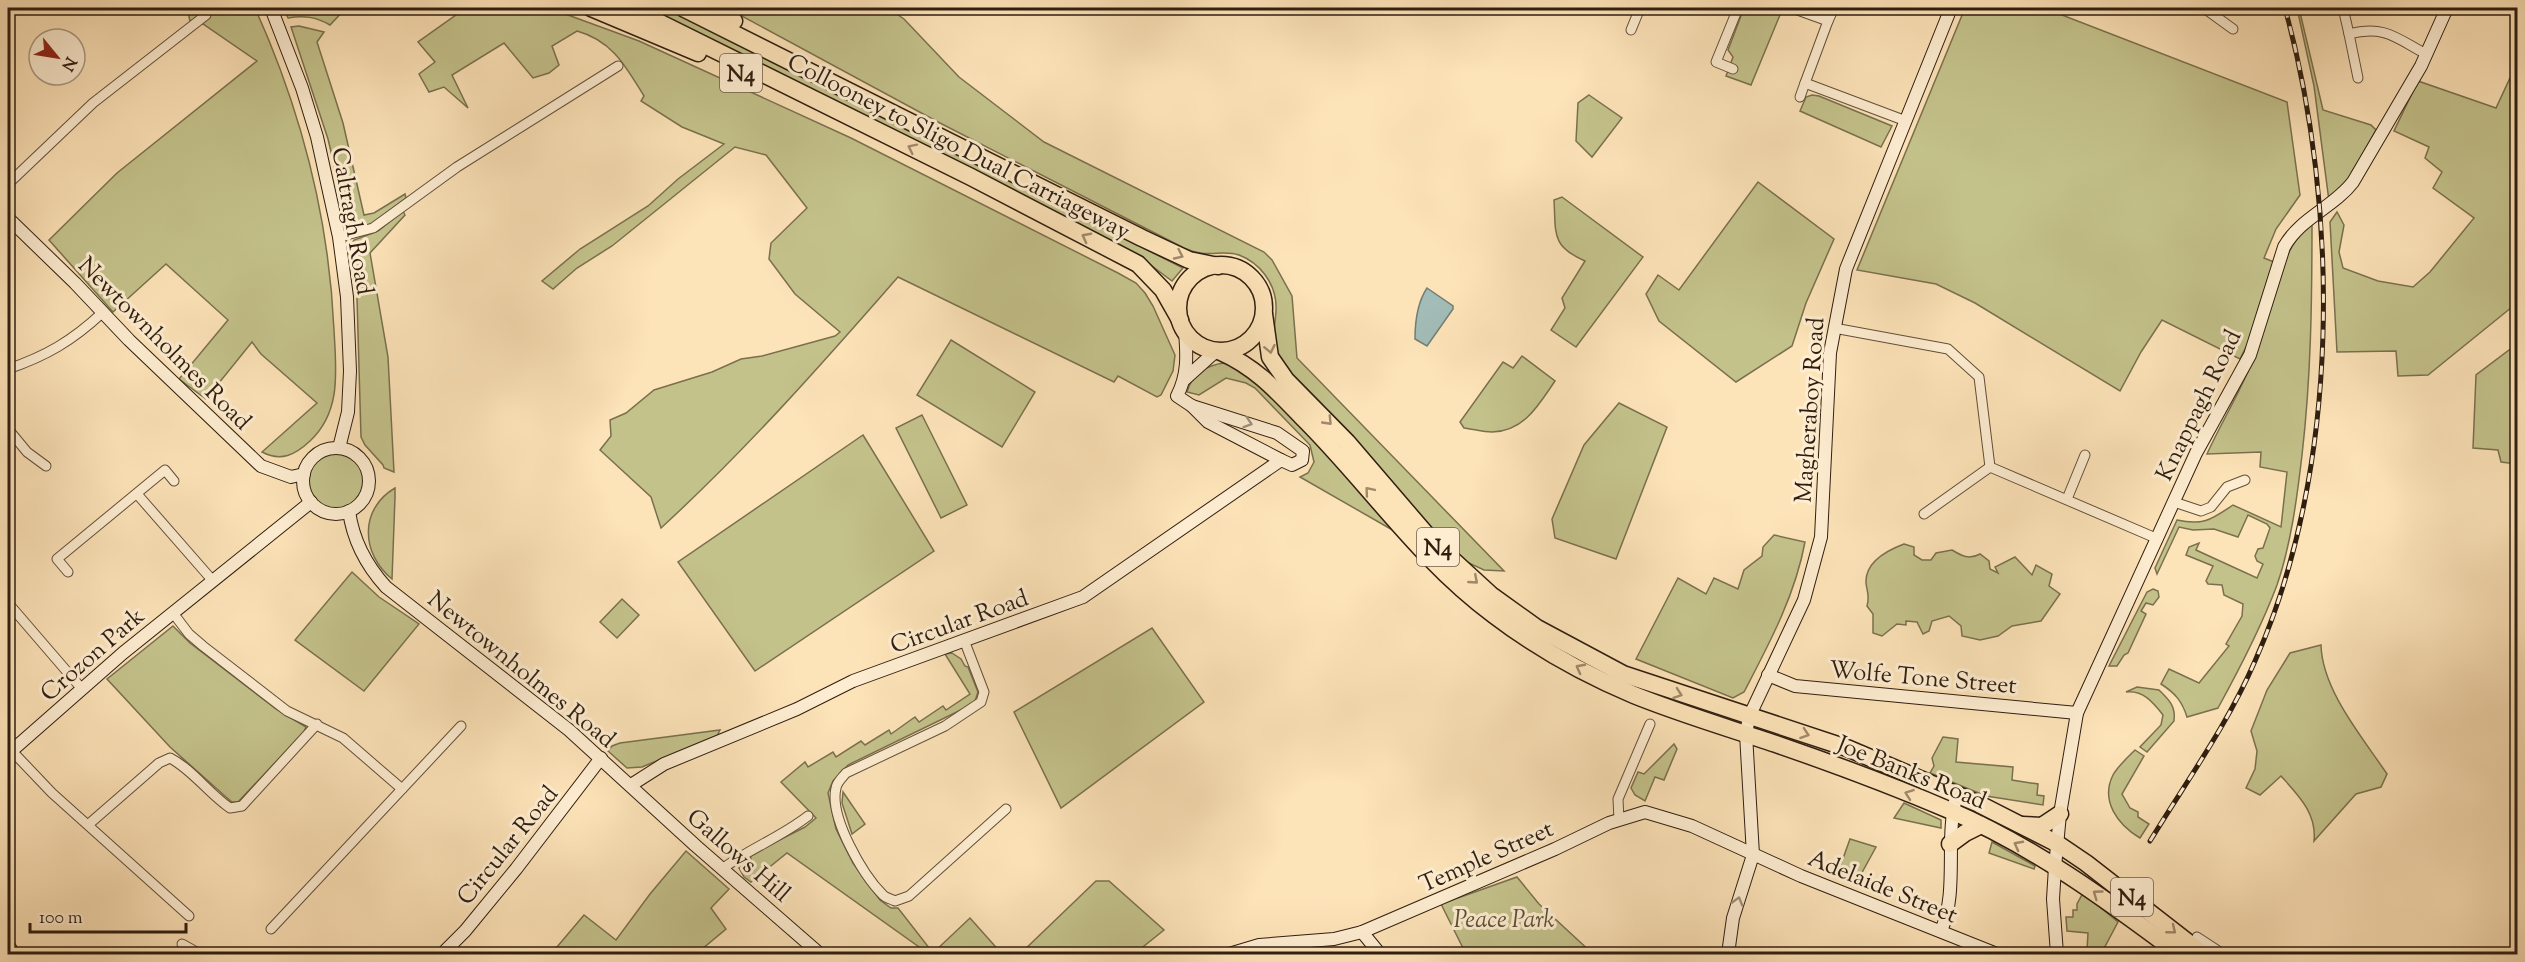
<svg xmlns="http://www.w3.org/2000/svg" width="2525" height="962" font-family="'Sorts Mill Goudy',serif">
  <rect width="100%" height="100%" fill="#fde3b8"/>
  <filter id="stains"><feTurbulence type="fractalNoise" baseFrequency=".00333" numOctaves="4"/><feColorMatrix values="0 0 0 0 .2 0 0 0 0 .09 0 0 0 0 .02 0 0 0 .5 -.17"/></filter>
  <radialGradient id="worn" r=".72"><stop offset=".6" stop-color="#630" stop-opacity="0"/><stop offset="1" stop-color="#630" stop-opacity=".3"/></radialGradient>
  <!-- green -->
  <g fill="#c4c28b" stroke="#7a704e" stroke-width="1.5">
    <path d="M187 8H255C301 110 329 217 334 330 336 370 342 411 310 441 295 455 281 462 262 452L317 403 261 354 252 342 206 399 179 379 228 320 166 264 113 312 49 240 117 173 257 61 203 24 190 21Z"/>
    <path d="M284 8H346L330 25C316 17 304 15 288 18Z"/>
    <path d="M444 8H549L639 41 851 138 1118 273 1136 283 1145 293 1153 306 1175 355 1173 371 1161 395 1157 397 1118 376 1114 382 898 277C822 364 746 450 661 528L651 497 600 450 611 436 610 420 626 413 654 390 712 372 741 359 762 356 835 336 840 332 795 294 769 259 771 243 807 208 766 155 735 147 612 246 577 268 553 289 542 281 580 249 648 206 678 179 724 144 682 127 641 101 644 96C626 67 613 41 577 31L552 46 559 65 549 73 533 78 504 43 452 75 468 108 444 87 429 92 419 74 435 62 418 42 460 12Z"/>
    <path d="M643 8H663L698 23 1183 268 1172 281 1137 255Z"/>
    <path d="M727 8H888L904 19 959 77 1044 142 1264 252 1272 260 1292 296 1297 358 1504 571 1484 570 1456 557 1288 373C1282 363 1277 353 1275 342 1272 330 1277 317 1276 305 1275 283 1260 263 1239 255 1222 249 1207 259 1184 248L938 122Z"/>
    <path d="M1744 8H1777L1782 10 1751 85 1726 76 1733 57 1728 50Z"/>
    <path d="M1965 8H2044L2287 102 2300 195 2276 229 2264 258 2274 262 2249 341 2240 359 2162 320 2141 352 2120 391 1975 303 1936 284 1857 270Z"/>
    <path d="M2297 8H2299L2323 110 2371 125 2376 130 2349 179 2329 201 2314 86Z"/>
    <path d="M299 26 324 32 317 42 343 123 364 215 374 213 405 194 406 198 372 224 352 228 348 224 328 139 291 27Z"/>
    <path d="M2516 65 2517 66V303L2428 375 2398 376 2396 351 2337 352 2330 222 2337 212 2344 225 2339 252 2343 268 2378 281 2413 287 2430 272 2474 218 2433 188 2442 172 2425 158 2429 147 2394 131 2418 81 2496 108Z"/>
    <path d="M1589 95 1622 118 1592 157 1576 141 1578 103Z"/>
    <path d="M1812 95 1819 96 1892 126 1881 147 1800 111 1806 97Z"/>
    <path d="M1758 182 1834 239 1806 303 1792 346 1736 382 1659 321 1646 294 1658 275 1679 290Z"/>
    <path d="M1562 197 1643 257 1576 347 1551 330 1565 308 1562 298 1585 261C1551 246 1556 234 1554 200Z"/>
    <path d="M403 211 405 215 370 253 388 357 394 472 384 468 383 465 365 445 361 437 357 298 352 244 354 240 378 231Z"/>
    <path d="M2312 223C2312 301 2311 378 2302 455 2297 498 2291 544 2277 585 2261 628 2240 668 2218 708L2187 717C2182 701 2175 693 2161 684L2169 669 2199 683 2229 646 2226 644 2242 616 2243 604 2224 595 2222 585 2208 584 2206 581 2213 566 2186 555 2189 547 2199 543 2196 550 2257 578 2263 564 2257 561 2255 556 2258 549 2263 548 2270 528 2267 524 2248 515 2238 537 2214 529 2193 530 2179 527 2157 574 2155 568 2177 520C2204 526 2212 519 2233 505L2281 527 2287 472 2260 467 2261 452 2207 454C2222 421 2242 389 2255 355 2272 311 2274 255 2312 223Z"/>
    <path d="M951 340 1035 392 1002 447 917 395Z"/>
    <path d="M2517 344V464L2501 462 2498 450 2473 448 2476 375Z"/>
    <path d="M1522 356 1555 381C1539 404 1525 431 1492 432 1483 432 1473 429 1464 428L1460 422 1503 362 1513 368Z"/>
    <path d="M1224 363 1241 368 1287 410 1396 532 1300 477 1308 473 1314 462 1310 445 1255 388 1246 383 1226 378 1199 395 1187 392C1192 374 1207 365 1224 363Z"/>
    <path d="M1619 403 1667 427 1616 559 1555 538 1552 519 1584 445Z"/>
    <path d="M922 415 967 505 941 518 896 428Z"/>
    <path d="M863 435 934 551 755 671 678 562Z"/>
    <circle cx="336" cy="481" r="28"/>
    <path d="M395 488V497L392 579C361 554 359 509 395 488Z"/>
    <path d="M1774 535 1805 542C1795 596 1769 644 1744 692L1733 698 1636 659 1678 578 1706 594 1714 578 1738 589 1744 570 1762 556 1763 547Z"/>
    <path d="M1904 544 1914 547V555L1922 560H1931L1936 553 1952 550C1962 556 1969 560 1980 554L1989 561 1990 569 1998 573 1995 567 2015 557 2032 575 2036 565 2052 574 2049 586 2060 594 2041 621 2012 626 1998 636 1980 640 1962 636 1961 626 1949 616 1932 621 1929 631 1923 634 1917 622 1906 621V625L1897 624 1882 636 1873 633V614L1867 606C1870 596 1867 592 1866 583 1865 562 1888 550 1904 544Z"/>
    <path d="M352 572 379 597 419 624 364 691 295 640Z"/>
    <path d="M2153 589 2158 591 2159 597 2153 605 2146 603 2141 611 2146 614 2128 653 2124 655 2117 666H2109L2147 592Z"/>
    <path d="M622 599 639 615 617 638 600 622Z"/>
    <path d="M173 626 190 643 276 709 306 727 304 732 238 802H232L226 797 170 747 107 679Z"/>
    <path d="M1152 628 1204 702 1061 808 1014 712Z"/>
    <path d="M2321 645C2322 690 2363 738 2387 774L2381 787 2356 794 2314 841C2317 813 2298 795 2281 776L2260 795 2246 788 2255 769 2257 751 2251 731 2267 690 2290 653Z"/>
    <path d="M952 653 961 659 965 666 968 667 978 692 975 701 967 707 848 765 833 781 828 793 836 829 853 863 880 900 891 908H898L933 953 970 918 1002 954H929L787 853 751 882 744 877 739 868 751 859 750 855 805 827 816 818 781 782 805 762 808 767 833 752 836 757 861 741 865 745 889 730 891 734 915 717 919 722 943 706 946 710 970 694 945 654Z"/>
    <path d="M2137 687 2159 690C2169 700 2176 706 2174 721L2147 752 2140 747 2161 725 2163 715C2153 702 2143 690 2126 692Z"/>
    <path d="M720 730 717 736 642 767 627 768 608 751 612 746 620 743Z"/>
    <path d="M1943 737 1958 739 1956 762 2013 767 2012 780 2038 784 2037 795 2044 796 2043 805 1986 796 1930 773 1934 766 1932 758Z"/>
    <path d="M1674 744 1677 749 1664 780 1655 777 1645 801 1635 795 1631 788 1638 772 1644 774Z"/>
    <path d="M2135 750 2144 756 2122 794 2130 808 2138 812V817L2149 824 2140 838C2118 825 2100 801 2113 775 2118 766 2128 757 2135 750Z"/>
    <path d="M843 792 865 824 852 834 842 803Z"/>
    <path d="M1904 803 1941 820V828L1894 818Z"/>
    <path d="M1850 839 1876 847 1859 878 1840 867Z"/>
    <path d="M1992 842 2035 866 2034 869 1989 853Z"/>
    <path d="M686 851 729 889 711 908 726 929 696 954H551L584 915 616 940 650 894Z"/>
    <path d="M1517 877 1539 904 1593 954H1466L1441 904Z"/>
    <path d="M1096 881H1109L1164 930 1134 954H1020Z"/>
    <path d="M2083 893 2118 922 2101 954H2093L2087 950 2088 933 2067 931 2066 917H2073V910H2077V904Z"/>
  </g>
  <!-- water -->
  <path fill="#a2bcb7" stroke="#747d74" stroke-width="1.5" d="M1427 288 1453 306V309L1427 346 1415 339C1415 321 1417 303 1427 288Z"/>
  <g fill="none" stroke-linecap="round" stroke-linejoin="round">
    <!-- street casing -->
    <g stroke="#624f3a" stroke-width="11">
      <g id="street">
        <path d="M1792 8 1828 21 1805 83 1906 121"/>
        <path d="M2204 8 2233 29"/>
        <path d="M2343 8 2349 34"/>
        <path d="M1828 21 1834 8"/>
        <path d="M1631 30 1640 8"/>
        <path d="M1733 69 1716 62 1738 8"/>
        <path d="M2358 78 2349 34C2385 25 2396 38 2426 54"/>
        <path d="M1800 97 1805 83"/>
        <path d="M8 184 93 103 206 15"/>
        <path d="M339 237 373 228 457 167 618 66"/>
        <path d="M1834 328 1948 349 1979 377 1990 467 2158 539"/>
        <path d="M8 369C46 356 72 341 102 313"/>
        <path d="M8 429 27 452 46 466"/>
        <path d="M137 494 213 581"/>
        <path d="M2067 499 2085 455"/>
        <path d="M2174 502 2201 511 2211 507 2227 487 2245 480"/>
        <path d="M1924 514 1990 467"/>
        <path d="M68 572 57 559 165 470 174 481"/>
        <path d="M8 603 82 689"/>
        <path d="M173 613 189 634 203 646 287 711 343 738 402 789"/>
        <path d="M964 640 984 692 981 702 945 726 846 773C842 778 837 782 836 788 829 817 863 875 883 895 886 898 891 899 895 901L909 896 1006 809"/>
        <path d="M12 751 52 793 189 916"/>
        <path d="M1619 820 1618 799 1650 724"/>
        <path d="M89 824 159 763 170 758C193 770 208 793 230 808L242 806 317 724"/>
        <path d="M722 869C749 849 781 837 808 816"/>
        <path d="M271 929 461 726"/>
        <path d="M2197 937 2223 954"/>
        <path d="M182 944 200 954"/>
      </g>
    </g>
    <!-- secondary casing -->
    <g stroke="#2f1e10" stroke-width="14">
      <g id="secondary">
        <path d="M271 8 302 88 317 137 339 237 347 297 350 371 348 412 339 448"/>
        <path d="M8 218 75 283 129 340 261 466 291 477 304 474"/>
        <path d="M1185 332C1187 355 1188 375 1177 396L1192 406 1208 422 1281 460"/>
        <path d="M1185 379 1216 351"/>
        <circle cx="336" cy="481" r="33"/>
        <path d="M349 511C353 540 366 565 386 587L569 730 696 846 820 954"/>
        <path d="M1768 675 1795 686 2077 713"/>
        <path d="M8 754 123 653 311 502"/>
        <path d="M631 785 664 764 797 709 853 681 1083 597 1281 460 1292 465 1302 460 1303 451 1277 433 1192 406"/>
        <path d="M1941 931C1959 890 1944 838 1957 794"/>
        <path d="M1362 932 1380 954"/>
        <path d="M8 945 14 954"/>
        <path d="M442 954 465 931 516 869 601 758"/>
        <path d="M1229 954 1259 945 1334 939 1362 932 1555 849 1609 823 1645 812 1692 826 1801 876 1997 954"/>
        <path d="M1728 954 1733 918 1753 855 1746 734 1749 717 1804 600 1821 537 1830 353 1846 269 1951 8"/>
        <path d="M2057 954 2053 899 2055 867 2060 814 2077 713 2196 453 2250 355 2284 247C2300 218 2334 207 2353 182L2421 66 2447 8"/>
      </g>
    </g>
    <!-- highway casing -->
    <g stroke="#2f1e10" stroke-width="19">
      <g id="highway">
        <path d="M591 8 698 53"/>
        <path d="M630 8 971 177 1138 264 1163 290 1180 320"/>
        <path d="M683 8 1142 238 1189 260 1218 266"/>
        <path d="M710 8 734 21"/>
        <circle cx="1221" cy="308" r="43"/>
        <path d="M1264 314 1270 357 1286 380 1347 442 1432 541 1491 595 1537 628 1623 674 1847 748 1979 804 2058 844 2086 863 2203 954"/>
        <path d="M1221 352C1255 367 1276 390 1301 416 1367 481 1419 560 1494 615 1536 647 1586 675 1634 695 1681 714 1729 728 1776 744 1834 764 1893 786 1949 810 2033 846 2107 900 2179 954"/>
        <path d="M2022 825 2042 826 2060 814"/>
        <path d="M1950 844 1965 833 1981 825"/>
      </g>
    </g>
    <!-- street -->
    <use href="#street" stroke="#feedd1" stroke-width="9"/>
    <!-- secondary -->
    <use href="#secondary" stroke="#feedd1" stroke-width="12"/>
    <!-- highway -->
    <use href="#highway" stroke="#fde3b8" stroke-width="16"/>
    <!-- rail casing -->
    <g stroke="#2f1e10" stroke-width="5">
      <path id="rail" d="M2150 841C2186 782 2228 724 2255 661 2341 468 2340 209 2285 8"/>
    </g>
    <!-- rail -->
    <use href="#rail" stroke="#feedd1" stroke-width="3" stroke-dasharray="9" stroke-linecap="butt"/>
  </g>
  <!-- one-way arrows -->
  <defs><path id="oneway-chevron" d="M-2-3.5L2.5 0L-2 3.5" fill="none" stroke-width="1.6" stroke-linecap="round" stroke-linejoin="round" transform="scale(1.5)"/></defs>
  <g stroke="#a08a6c">
    <use href="#oneway-chevron" transform="translate(912 148) rotate(-154)"/>
    <use href="#oneway-chevron" transform="translate(1086 237) rotate(-152)"/>
    <use href="#oneway-chevron" transform="translate(1179 255) rotate(25)"/>
    <use href="#oneway-chevron" transform="translate(1270 349) rotate(78)"/>
    <use href="#oneway-chevron" transform="translate(1328 421) rotate(46)"/>
    <use href="#oneway-chevron" transform="translate(1369 491) rotate(-130)"/>
    <use href="#oneway-chevron" transform="translate(1474 580) rotate(41)"/>
    <use href="#oneway-chevron" transform="translate(1580 668) rotate(-152)"/>
    <use href="#oneway-chevron" transform="translate(1678 694) rotate(19)"/>
    <use href="#oneway-chevron" transform="translate(1805 734) rotate(19)"/>
    <use href="#oneway-chevron" transform="translate(1909 794) rotate(-160)"/>
    <use href="#oneway-chevron" transform="translate(2018 845) rotate(-152)"/>
    <use href="#oneway-chevron" transform="translate(2097 894) rotate(-144)"/>
    <use href="#oneway-chevron" transform="translate(2172 930) rotate(39)"/>
  </g>
  <g stroke="#a1907a">
    <use href="#oneway-chevron" transform="translate(1248 423) rotate(18)"/>
    <use href="#oneway-chevron" transform="translate(1738 901) rotate(-74)"/>
  </g>
  <g text-anchor="middle" stroke-width="6" stroke-linejoin="round" paint-order="stroke">
    <!-- shield labels -->
    <g fill="#feedd1" stroke="#6d5c4a" stroke-width="1.5">
      <rect x="720" y="54" width="42" height="38" rx="4.5"/>
      <rect x="1417" y="528" width="42" height="38" rx="4.5"/>
      <rect x="2111" y="878" width="42" height="38" rx="4.5"/>
    </g>
    <g font-size="22" font-weight="bold" fill="#2f1e10">
      <text x="741" y="81">N4</text>
      <text x="1438" y="555">N4</text>
      <text x="2132" y="905">N4</text>
    </g>
    <!-- street labels -->
    <g font-size="24" fill="#2f1e10" stroke="#feedd1">
      <text transform="translate(959 146) rotate(27)" y="8">Collooney to Sligo Dual Carriageway</text>
      <text transform="translate(353 221) rotate(80)" y="8">Caltragh Road</text>
      <text transform="translate(165 343) rotate(45)" y="8">Newtownholmes Road</text>
      <text transform="translate(2198 405) rotate(-64)" y="8">Knappagh Road</text>
      <text transform="translate(1809 410) rotate(-86)" y="8">Magheraboy Road</text>
      <text transform="translate(959 621) rotate(-20)" y="8">Circular Road</text>
      <text transform="translate(92 654) rotate(-41)" y="8">Crozon Park</text>
      <text transform="translate(522 669) rotate(39)" y="8">Newtownholmes Road</text>
      <text transform="translate(1923 677) rotate(5)" y="8">Wolfe Tone Street</text>
      <text transform="translate(1912 772) rotate(22)" y="8">Joe Banks Road</text>
      <text transform="translate(507 845) rotate(-51)" y="8">Circular Road</text>
      <text transform="translate(739 855) rotate(41)" y="8">Gallows Hill</text>
      <text transform="translate(1486 856) rotate(-24)" y="8">Temple Street</text>
      <text transform="translate(1883 886) rotate(22)" y="8">Adelaide Street</text>
    </g>
    <!-- park labels -->
    <g font-size="24" font-style="italic" fill="#5c4f35" stroke="#feedd1">
      <text x="1504" y="927">Peace Park</text>
    </g>
  </g>
  <!-- margin -->
  <rect width="2525" height="962" fill="none" stroke="#fde3b8" stroke-width="30"/>
  <rect x="9" y="9" width="2507" height="944" fill="none" stroke="#2f1e10" stroke-width="3"/>
  <rect x="15" y="15" width="2495" height="932" fill="none" stroke="#2f1e10" stroke-width="1.5"/>
  <!-- north arrow -->
  <g transform="translate(57 57) rotate(120)"><circle r="28" fill="#feedd1" stroke="#ab9a84" stroke-width="1.5"/>
  <path d="M0-4.5L10 22L0 15L-10 22Z" fill="#8f2418"/>
  <text y="-9" font-size="16" font-weight="bold" text-anchor="middle" fill="#2f1e10">N</text>
  </g>
  <!-- scale -->
  <path d="M30 923v9h156v-9" fill="none" stroke="#2f1e10" stroke-width="3"/>
  <text x="39" y="923" font-size="18" fill="#2f1e10" stroke="#feedd1" stroke-width="4.5" paint-order="stroke">100 m</text>
  <rect width="100%" height="100%" filter="url(#stains)"/>
  <rect width="100%" height="100%" fill="url(#worn)"/>
</svg>
